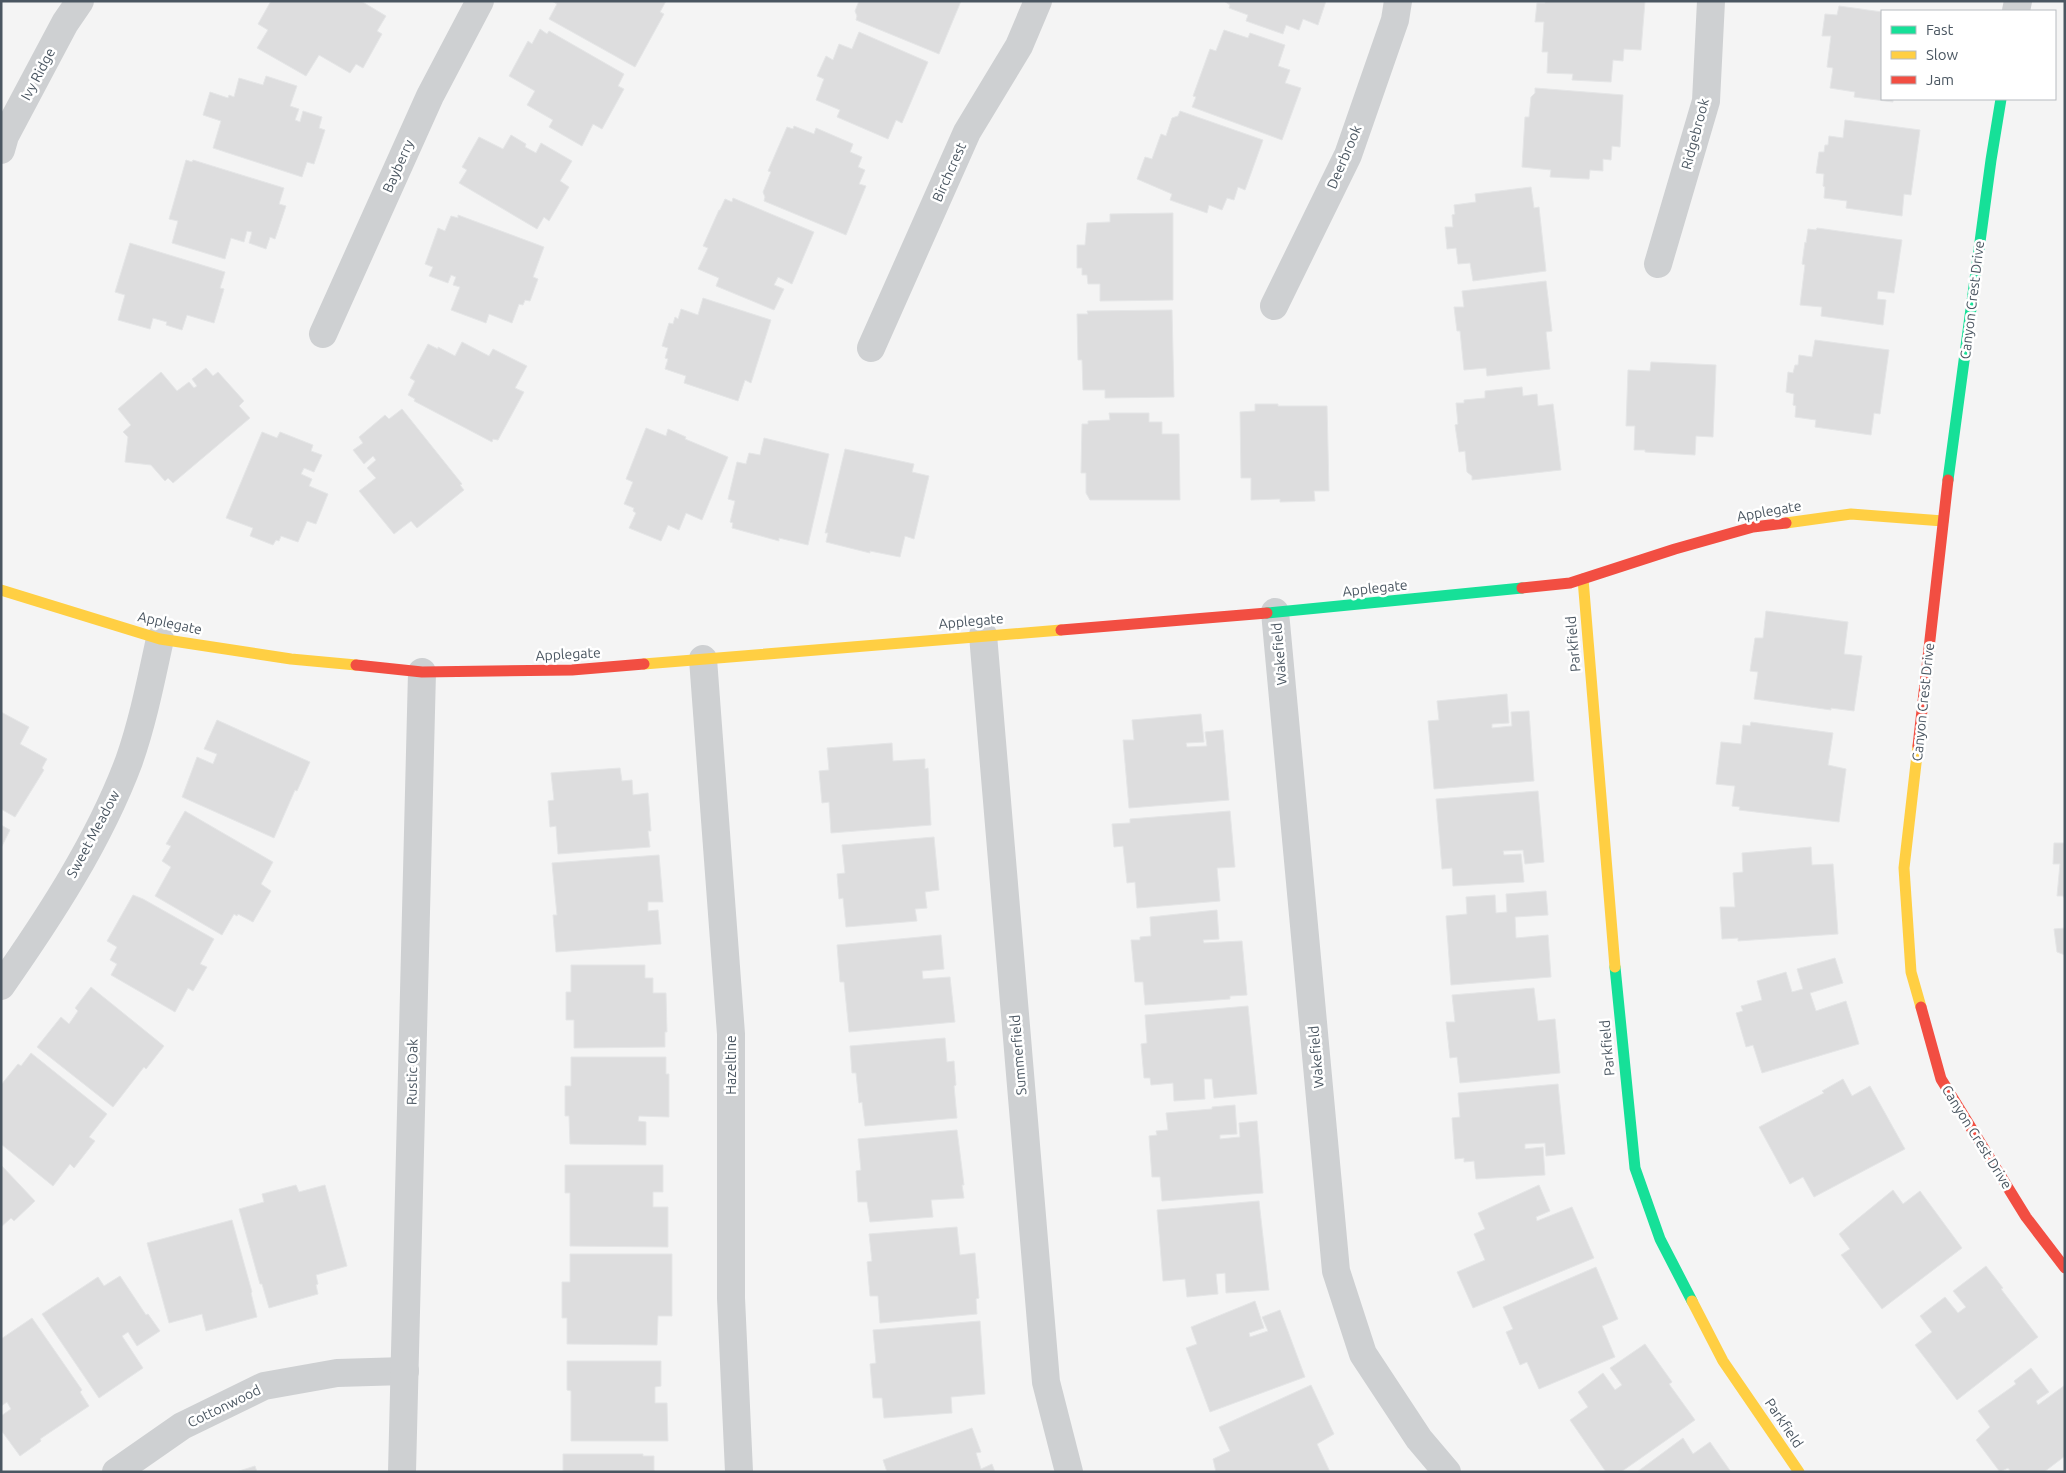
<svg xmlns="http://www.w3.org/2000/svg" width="2066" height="1473" font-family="Ubuntu,sans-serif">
  <rect width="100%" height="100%" fill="#f4f4f4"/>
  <!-- building -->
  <g fill="#ddddde" stroke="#e5e6e7">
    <path d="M271 1H361L386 16 377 31 382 34 363 68 356 64 350 73 319 55 306 76 257 48 268 30 258 24Z"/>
    <path d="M552 1H666L660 12 664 14 635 67 549 19 557 4Z"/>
    <path d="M859 1H961L939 54 856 20 857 16 855 11Z"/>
    <path d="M1224 1H1326L1318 25 1303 19 1299 30 1286 25 1283 34 1246 21 1248 15 1229 8 1230 5Z"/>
    <path d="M1545 1H1645L1641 50 1624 49 1623 61 1613 60 1611 82 1572 80 1573 74 1547 73 1548 52H1542L1544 22H1535L1537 3H1545Z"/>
    <path d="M1839 6 1882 12V99H1893V102L1854 97 1855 92 1830 88 1833 68 1827 67 1831 36H1822L1825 14 1837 15Z"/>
    <path d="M540 29 547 34 549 31 624 74 618 86 624 89 602 129 593 124 582 146 549 127 553 120 527 105 535 91 509 76 528 41 532 44Z"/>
    <path d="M1224 30 1248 38 1250 33 1285 45 1278 66 1290 70 1285 83 1301 88 1282 140 1192 107 1196 97 1193 96 1210 49 1216 51Z"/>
    <path d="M859 32 928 62 902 123 896 120 888 139 837 117 840 110 816 100 824 79 817 76 826 56 833 60 839 44 852 49Z"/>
    <path d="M266 76 297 86 290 106 299 109 295 120 300 122 303 111 322 117 319 128 325 130 314 164 307 162 302 177 213 148 221 121 203 115 210 92 228 98 229 95 234 97 239 78 263 85Z"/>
    <path d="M1535 88 1623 95 1620 147 1612 146 1611 160 1603 159V171L1590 170 1589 179 1550 177 1551 170 1522 167 1525 117H1529L1531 97 1535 93Z"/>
    <path d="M1180 111 1263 140 1245 190 1238 187 1234 200 1227 198 1222 210 1209 205 1207 213 1170 200 1172 194 1137 179 1145 157 1152 159 1161 134 1166 136 1172 118 1178 116Z"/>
    <path d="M1845 120 1920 130 1911 195 1904 194 1902 216 1846 208 1847 201 1824 198 1825 187 1823 186 1824 174 1816 173 1819 152H1824L1825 145H1828L1829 136 1843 138Z"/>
    <path d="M794 126 814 134 816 128 853 144 850 152 862 157 858 167 865 170 859 184 866 186 846 235 764 201 765 197 763 192 771 172 768 171 787 127 793 129Z"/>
    <path d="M511 135 526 144 525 147 536 153 541 143 572 161 560 181 569 187 549 221 544 217 537 229 459 183 467 170 462 167 479 137 503 149Z"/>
    <path d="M186 160 192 162 193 160 284 188 279 204 286 206 275 239 270 237 266 249 249 243 252 232 247 231 244 242 231 238 225 259 172 243 178 221 169 219Z"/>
    <path d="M1531 187 1534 208 1539 207 1546 271 1473 281 1470 263 1458 264 1456 248 1447 249 1445 227H1453L1452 215 1455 214 1454 205 1476 202 1475 194Z"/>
    <path d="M733 198 814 232 792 284 778 277 774 285 784 289 774 310 716 286 719 278 698 269 708 248 703 246 719 210H720L725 199 732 202Z"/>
    <path d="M1173 213V300L1100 301V284H1088L1087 275H1082V268H1077V245H1085L1087 223 1110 222V214Z"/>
    <path d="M458 215 544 247 533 277 538 279 530 301 525 300 523 305 519 304 512 323 489 314 486 323 451 310 460 287 453 285 456 277 451 275 448 283 429 276 433 267 425 264 438 228 445 231 451 216 458 218Z"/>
    <path d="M1817 228 1902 240 1894 293 1878 291 1877 299 1886 300 1883 325 1821 316 1822 307 1800 305 1805 265 1802 264 1805 242 1806 243 1808 229 1816 230Z"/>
    <path d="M130 243 225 272 220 288 224 289 214 323 187 315 182 330 166 325 167 322 153 318 150 329 118 320 125 295 115 292Z"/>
    <path d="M1546 281 1552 331 1546 332 1550 369 1487 376 1486 368 1464 370 1460 331H1457L1454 307H1464L1462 291Z"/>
    <path d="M703 298 771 320 751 383 745 380 738 401 684 383 686 376 665 369 668 359 665 358 668 348 662 346 669 323 673 324 675 317 678 319 681 309 698 315Z"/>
    <path d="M1172 310 1174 397 1105 398V390H1083L1082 360H1078L1077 314H1088L1087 311Z"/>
    <path d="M1815 340 1889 350 1880 414 1874 413 1871 435 1815 427 1816 420 1795 417 1796 406 1793 405 1794 394 1786 392 1788 372 1793 373 1795 365H1798L1799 355 1812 357Z"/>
    <path d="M462 342 489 356 493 349 527 366 515 388 524 392 498 440 493 439 492 442 414 401 415 399 408 395 415 381 410 378 428 344 438 349V347L455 356Z"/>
    <path d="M1651 362 1716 365 1713 437 1696 436 1695 455 1645 452V450H1634L1635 426H1626L1628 370 1650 371Z"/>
    <path d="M206 368 213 376 218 372 244 401 239 406 250 418 173 483 168 478 165 481 151 465 125 462 128 437 123 432 131 425 118 409 161 372 177 391 189 382 194 388 197 386 192 379Z"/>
    <path d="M1522 387 1523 396 1537 394 1538 406 1553 404 1561 470 1472 480V476L1467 472 1465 451 1459 452 1455 425 1458 424 1456 403H1464V400L1485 398V391Z"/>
    <path d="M1255 404H1278V406H1327L1329 491H1314L1315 501 1280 502V499L1251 500V478H1241L1240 412 1255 411Z"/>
    <path d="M402 409 462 484 460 485 464 490 417 528 411 521 394 534 359 491 376 478 367 468 376 460 373 456 364 464 353 450 363 443 359 437 385 415 389 419Z"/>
    <path d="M1109 413H1149V422H1162V434H1179L1180 500H1090L1086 493V473H1081L1082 424H1088V421L1110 420Z"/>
    <path d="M646 428 666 436 668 429 686 437 685 439 728 457 702 520 686 513 679 530 668 525 661 541 629 528 636 513 633 511 634 508 624 504 633 482 626 479Z"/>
    <path d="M262 432 277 438 280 432 313 445 311 451 322 455 314 472 304 468 301 474 312 479 309 486 328 494 316 524 307 521 298 542 281 536 279 541 276 540 273 545 250 536 253 528 226 518Z"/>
    <path d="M764 438 829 454 808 545 779 538V541L732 528 733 523 730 522 735 501 728 499 737 462 746 464 749 453 760 455Z"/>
    <path d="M845 449 914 464 912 472 929 476 914 539 905 536 900 557 870 551V553L826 542 828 533H825Z"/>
    <path d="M1766 611 1848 622 1844 654 1862 656 1854 711 1831 708V710L1754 699 1758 672 1750 671 1755 638H1763Z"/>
    <path d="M1507 694 1509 723 1492 724V728L1512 726 1511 712 1529 711 1534 781 1434 789 1428 721 1439 720 1437 701Z"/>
    <path d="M1 712 29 727 20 744 47 759 42 768 44 770 15 817 1 809Z"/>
    <path d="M1201 714 1204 742 1186 743 1187 747 1207 746 1205 732 1223 730 1229 800 1129 808 1123 740H1134L1132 720Z"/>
    <path d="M217 720 310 762 297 791 295 790 274 838 182 797 197 757 213 764 217 754 204 749Z"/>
    <path d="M1751 722 1833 733 1828 765 1846 769 1839 822 1739 810 1740 807 1732 806 1735 786 1716 784 1721 742 1741 744 1743 725 1750 726Z"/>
    <path d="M892 743 893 761 925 759V769L928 768 931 825 831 833 829 802 822 803 819 771 829 770 827 748Z"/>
    <path d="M620 768 622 781 632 780 633 795 648 793 651 831H648L650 847 558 854 556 826 550 827 548 801 554 800 551 773Z"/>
    <path d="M1538 791 1544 862 1525 864 1523 850 1503 851 1504 855 1521 854 1524 882 1453 886 1452 868 1442 869 1436 799Z"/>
    <path d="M185 811 273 862 261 884 271 891 253 922 238 914 237 916 234 914 222 935 155 896 171 867 162 861 171 846 166 844Z"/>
    <path d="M1230 811 1235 867 1217 868 1220 901 1137 908 1135 882 1127 883 1123 846 1114 847 1112 824 1130 823V819Z"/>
    <path d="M1 825 10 830 1 848Z"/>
    <path d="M934 837 939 890 925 892 927 908 915 909 917 921 846 927 843 898 839 899 837 874 845 873 842 845Z"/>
    <path d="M2054 843H2065V899L2063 896H2057L2060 864H2053Z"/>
    <path d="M1811 847 1812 865 1833 864 1838 934 1738 941V938L1722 939 1720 907H1735L1733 873 1743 872 1742 853Z"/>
    <path d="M659 855 663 902H648V911L658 910 661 944 556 952 553 915H557L552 863Z"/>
    <path d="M1546 891 1548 915 1515 917 1516 938 1548 935 1551 977 1451 985 1446 916 1467 914 1466 897 1495 895 1496 913 1507 912 1506 894Z"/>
    <path d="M133 895 143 899 214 939 200 964 207 967 193 991 188 988 175 1012 111 975 117 964 110 960 117 947 107 941Z"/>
    <path d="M1217 910 1219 939 1203 940 1204 943 1242 941 1247 995 1230 996V999L1145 1005 1143 982H1135L1131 940H1140V937L1151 936 1150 917Z"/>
    <path d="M2065 928V955L2057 952 2054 929Z"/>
    <path d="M941 935 944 969 922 971 923 979 950 977 955 1022 849 1032 844 982H840L837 945Z"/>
    <path d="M1835 958 1843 983 1810 993 1816 1011 1846 1001 1859 1044 1762 1073 1753 1045 1746 1047 1736 1013 1743 1011 1741 1006 1762 1000 1757 981 1786 972 1792 992 1803 989 1797 969Z"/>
    <path d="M571 965H645V978H653V993H666L667 1032H665V1047L574 1048V1020H566V992H571Z"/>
    <path d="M91 987 164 1046 146 1069 144 1067 113 1107 37 1047 61 1017 69 1024 78 1011 75 1008Z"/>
    <path d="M1534 988 1538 1021 1555 1019 1560 1073 1460 1083 1457 1057 1450 1058 1446 1022H1455L1452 995Z"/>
    <path d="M1248 1006 1257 1094 1214 1098 1212 1079H1204L1205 1099 1174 1101 1173 1083 1151 1085 1150 1078H1144L1141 1044 1147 1043 1145 1015Z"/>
    <path d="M945 1038 947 1062 954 1061 956 1085 954 1086 957 1118 865 1126 862 1102 859 1103 856 1073H852L850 1046Z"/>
    <path d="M31 1053 107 1114 89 1137 95 1141 74 1168 70 1164 53 1186 1 1144V1085L18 1064 21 1066Z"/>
    <path d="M571 1057H666V1074H669V1117L639 1116 638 1121 646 1122V1145L570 1144 569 1116H565V1086H571Z"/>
    <path d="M1843 1079 1852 1096 1870 1086 1905 1149 1814 1197 1803 1177 1790 1184 1759 1127 1824 1093 1822 1091Z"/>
    <path d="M1558 1084 1565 1154 1546 1156 1545 1143 1525 1144V1149L1543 1147 1545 1175 1476 1179 1474 1161 1464 1162V1158L1455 1159 1452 1118 1460 1117 1458 1093Z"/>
    <path d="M1235 1105 1237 1134 1220 1135V1139L1240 1137 1239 1123 1257 1121 1263 1193 1162 1201 1160 1177H1152L1149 1136 1157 1135 1156 1131 1168 1130 1166 1113 1212 1109V1107Z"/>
    <path d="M957 1130 964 1185H962L964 1198 931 1200 933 1217 870 1222 867 1202H858L856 1171 861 1170 858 1139Z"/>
    <path d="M1 1165 35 1201 14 1221 11 1218 1 1227Z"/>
    <path d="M565 1165H663V1192H653V1207H668V1247L570 1246V1193H565Z"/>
    <path d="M296 1185 299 1192 325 1185 347 1266 316 1275 318 1284 316 1285 318 1294 269 1308 262 1284H260L239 1209 264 1202 262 1194Z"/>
    <path d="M1539 1185 1550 1211 1536 1217 1537 1221 1572 1207 1594 1258 1473 1308 1457 1272 1485 1260 1474 1234 1485 1229 1478 1213Z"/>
    <path d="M1893 1190 1903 1204 1920 1191 1962 1248 1882 1309 1841 1255 1850 1249 1839 1234Z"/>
    <path d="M1259 1201 1269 1290 1226 1293 1225 1273 1216 1274 1218 1294 1187 1297 1185 1279 1163 1281 1157 1210Z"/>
    <path d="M232 1220 252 1292 251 1293 257 1317 206 1331 202 1314 169 1323 147 1243Z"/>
    <path d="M957 1227 960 1255 975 1253 979 1298 976 1299 977 1314 880 1323 878 1296H870L867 1262 872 1261 869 1234Z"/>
    <path d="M570 1254H672V1316H658L657 1345 567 1344V1318H562V1282H570Z"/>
    <path d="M1986 1266 2003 1288 2001 1289 2038 1337 1957 1400 1915 1345 1932 1332 1920 1316 1945 1297 1958 1313 1966 1307 1953 1291Z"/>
    <path d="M1596 1267 1618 1319 1602 1326 1615 1357 1539 1389 1527 1362 1520 1365 1506 1332 1513 1329 1503 1307Z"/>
    <path d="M120 1276 146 1315 148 1314 160 1331 137 1346 128 1332 122 1336 143 1368 99 1398 42 1314 98 1277 104 1286Z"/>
    <path d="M1255 1301 1264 1328 1249 1333 1250 1337 1268 1331 1262 1317 1280 1310 1305 1377 1210 1412 1186 1348 1197 1344 1191 1327Z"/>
    <path d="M32 1318 82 1390 80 1392 89 1406 40 1439 41 1441 20 1456 1 1430V1416L11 1409 7 1402 1 1406V1339Z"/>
    <path d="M980 1321 985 1394 951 1397 952 1413 884 1418 882 1398H873L870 1364 876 1363 873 1330Z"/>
    <path d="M1645 1344 1672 1382 1669 1384 1695 1420 1621 1472H1606L1570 1420 1588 1407 1578 1392 1603 1373 1615 1390 1622 1385 1610 1368Z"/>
    <path d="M567 1361H661V1386L655 1387V1403H667L668 1441H571V1391L567 1390Z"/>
    <path d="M2031 1368 2049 1392 2036 1401 2038 1405 2065 1385V1456L2044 1472H2011L2008 1468 2000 1472 1976 1440 1990 1427 1978 1411 2016 1384 2014 1381Z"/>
    <path d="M1311 1385 1334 1434 1317 1444 1330 1472H1216L1213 1459 1230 1451 1219 1427Z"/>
    <path d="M972 1428 981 1452 976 1453 981 1469 992 1464 995 1472H887L883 1460Z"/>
    <path d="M1683 1438 1693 1454 1710 1442 1731 1472H1637Z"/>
    <path d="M563 1454H643V1456H654V1470L655 1472H563Z"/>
    <path d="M255 1466 257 1472H236Z"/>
  </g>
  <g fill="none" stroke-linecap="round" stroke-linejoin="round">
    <!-- street -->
    <g stroke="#ced0d2" stroke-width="28">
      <path d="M2016 11 2018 1"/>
      <path d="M1 150 5 136 65 23 80 1"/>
      <path d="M1658 264 1706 101 1711 1"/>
      <path d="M1274 306 1348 155 1395 20 1398 1"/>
      <path d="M323 334 430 96 480 1"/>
      <path d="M871 348 967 132 1019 46 1038 1"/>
      <path d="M1275 612 1336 1271 1363 1354 1419 1439 1447 1472"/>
      <path d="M983 635 1046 1382 1069 1472"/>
      <path d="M703 659 731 1034V1298L739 1472"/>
      <path d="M1 986C50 916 99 841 129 761 143 721 151 680 160 639"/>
      <path d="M116 1472 182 1426 264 1386 337 1373 405 1371"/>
      <path d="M402 1472 422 672"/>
    </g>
    <!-- fast -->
    <g stroke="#16e098" stroke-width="11">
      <path d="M1948 480 1991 160 2001 99"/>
      <path d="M1267 613 1522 588"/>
      <path d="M1615 967 1635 1168 1660 1239 1692 1301"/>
    </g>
    <!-- slow -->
    <g stroke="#ffcf43" stroke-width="11">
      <path d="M1786 523 1851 514 1943 521"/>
      <path d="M1583 579 1615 967"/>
      <path d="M1 590 160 639 291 659 356 665"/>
      <path d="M644 664 1061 630"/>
      <path d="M1918 746 1904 868 1911 972 1921 1007"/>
      <path d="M1692 1301 1723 1361 1799 1472"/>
    </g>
    <!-- jam -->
    <g stroke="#f24e42" stroke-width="11">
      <path d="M1522 588 1570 583 1675 549 1753 527 1786 523"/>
      <path d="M1061 630 1267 613"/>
      <path d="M356 665 422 672 572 670 644 664"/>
      <path d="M1918 746 1948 480"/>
      <path d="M1921 1007 1941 1079 2026 1217 2065 1268"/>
    </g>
  </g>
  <g text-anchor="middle" stroke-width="5" stroke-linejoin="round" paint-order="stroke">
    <!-- street labels -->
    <g font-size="14" fill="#4a5661" stroke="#fff">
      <text transform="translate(38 74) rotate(-62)" y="5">Ivy Ridge</text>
      <text transform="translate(1695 134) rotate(-75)" y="5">Ridgebrook</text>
      <text transform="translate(1344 157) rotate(-67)" y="5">Deerbrook</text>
      <text transform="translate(398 166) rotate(-66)" y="5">Bayberry</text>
      <text transform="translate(949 172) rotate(-66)" y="5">Birchcrest</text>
      <text transform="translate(1972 300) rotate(-83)" y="5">Canyon Crest Drive</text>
      <text transform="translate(1769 511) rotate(-10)" y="5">Applegate</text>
      <text transform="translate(1375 588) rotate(-6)" y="5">Applegate</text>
      <text transform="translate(971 621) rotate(-5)" y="5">Applegate</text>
      <text transform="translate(170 623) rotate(12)" y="5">Applegate</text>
      <text transform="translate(1573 644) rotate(-95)" y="5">Parkfield</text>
      <text transform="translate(568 654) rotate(-3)" y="5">Applegate</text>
      <text transform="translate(1279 654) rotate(-95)" y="5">Wakefield</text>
      <text transform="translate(1923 702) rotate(-84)" y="5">Canyon Crest Drive</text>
      <text transform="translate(93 834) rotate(-62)" y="5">Sweet Meadow</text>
      <text transform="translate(1607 1048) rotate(-95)" y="5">Parkfield</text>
      <text transform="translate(1018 1055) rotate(-95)" y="5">Summerfield</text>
      <text transform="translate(1316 1057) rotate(-95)" y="5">Wakefield</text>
      <text transform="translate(731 1065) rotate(-90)" y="5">Hazeltine</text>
      <text transform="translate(412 1072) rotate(-89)" y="5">Rustic Oak</text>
      <text transform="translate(1977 1137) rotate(58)" y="5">Canyon Crest Drive</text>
      <text transform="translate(224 1406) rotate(-26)" y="5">Cottonwood</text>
      <text transform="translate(1784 1423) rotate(56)" y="5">Parkfield</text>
    </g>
  </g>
  <!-- border -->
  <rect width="2066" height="1473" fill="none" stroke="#4a5661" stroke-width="5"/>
  <!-- legend -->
  <rect x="1881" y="10" width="175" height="90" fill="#ffffff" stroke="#b7bbc0"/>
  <rect x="1891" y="26" width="25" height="8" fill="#16e098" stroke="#b7bbc0"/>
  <text x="1926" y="35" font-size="15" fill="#4a5661">Fast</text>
  <rect x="1891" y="51" width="25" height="8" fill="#ffcf43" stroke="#b7bbc0"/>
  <text x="1926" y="60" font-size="15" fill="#4a5661">Slow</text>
  <rect x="1891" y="76" width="25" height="8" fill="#f24e42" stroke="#b7bbc0"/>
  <text x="1926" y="85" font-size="15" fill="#4a5661">Jam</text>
</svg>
